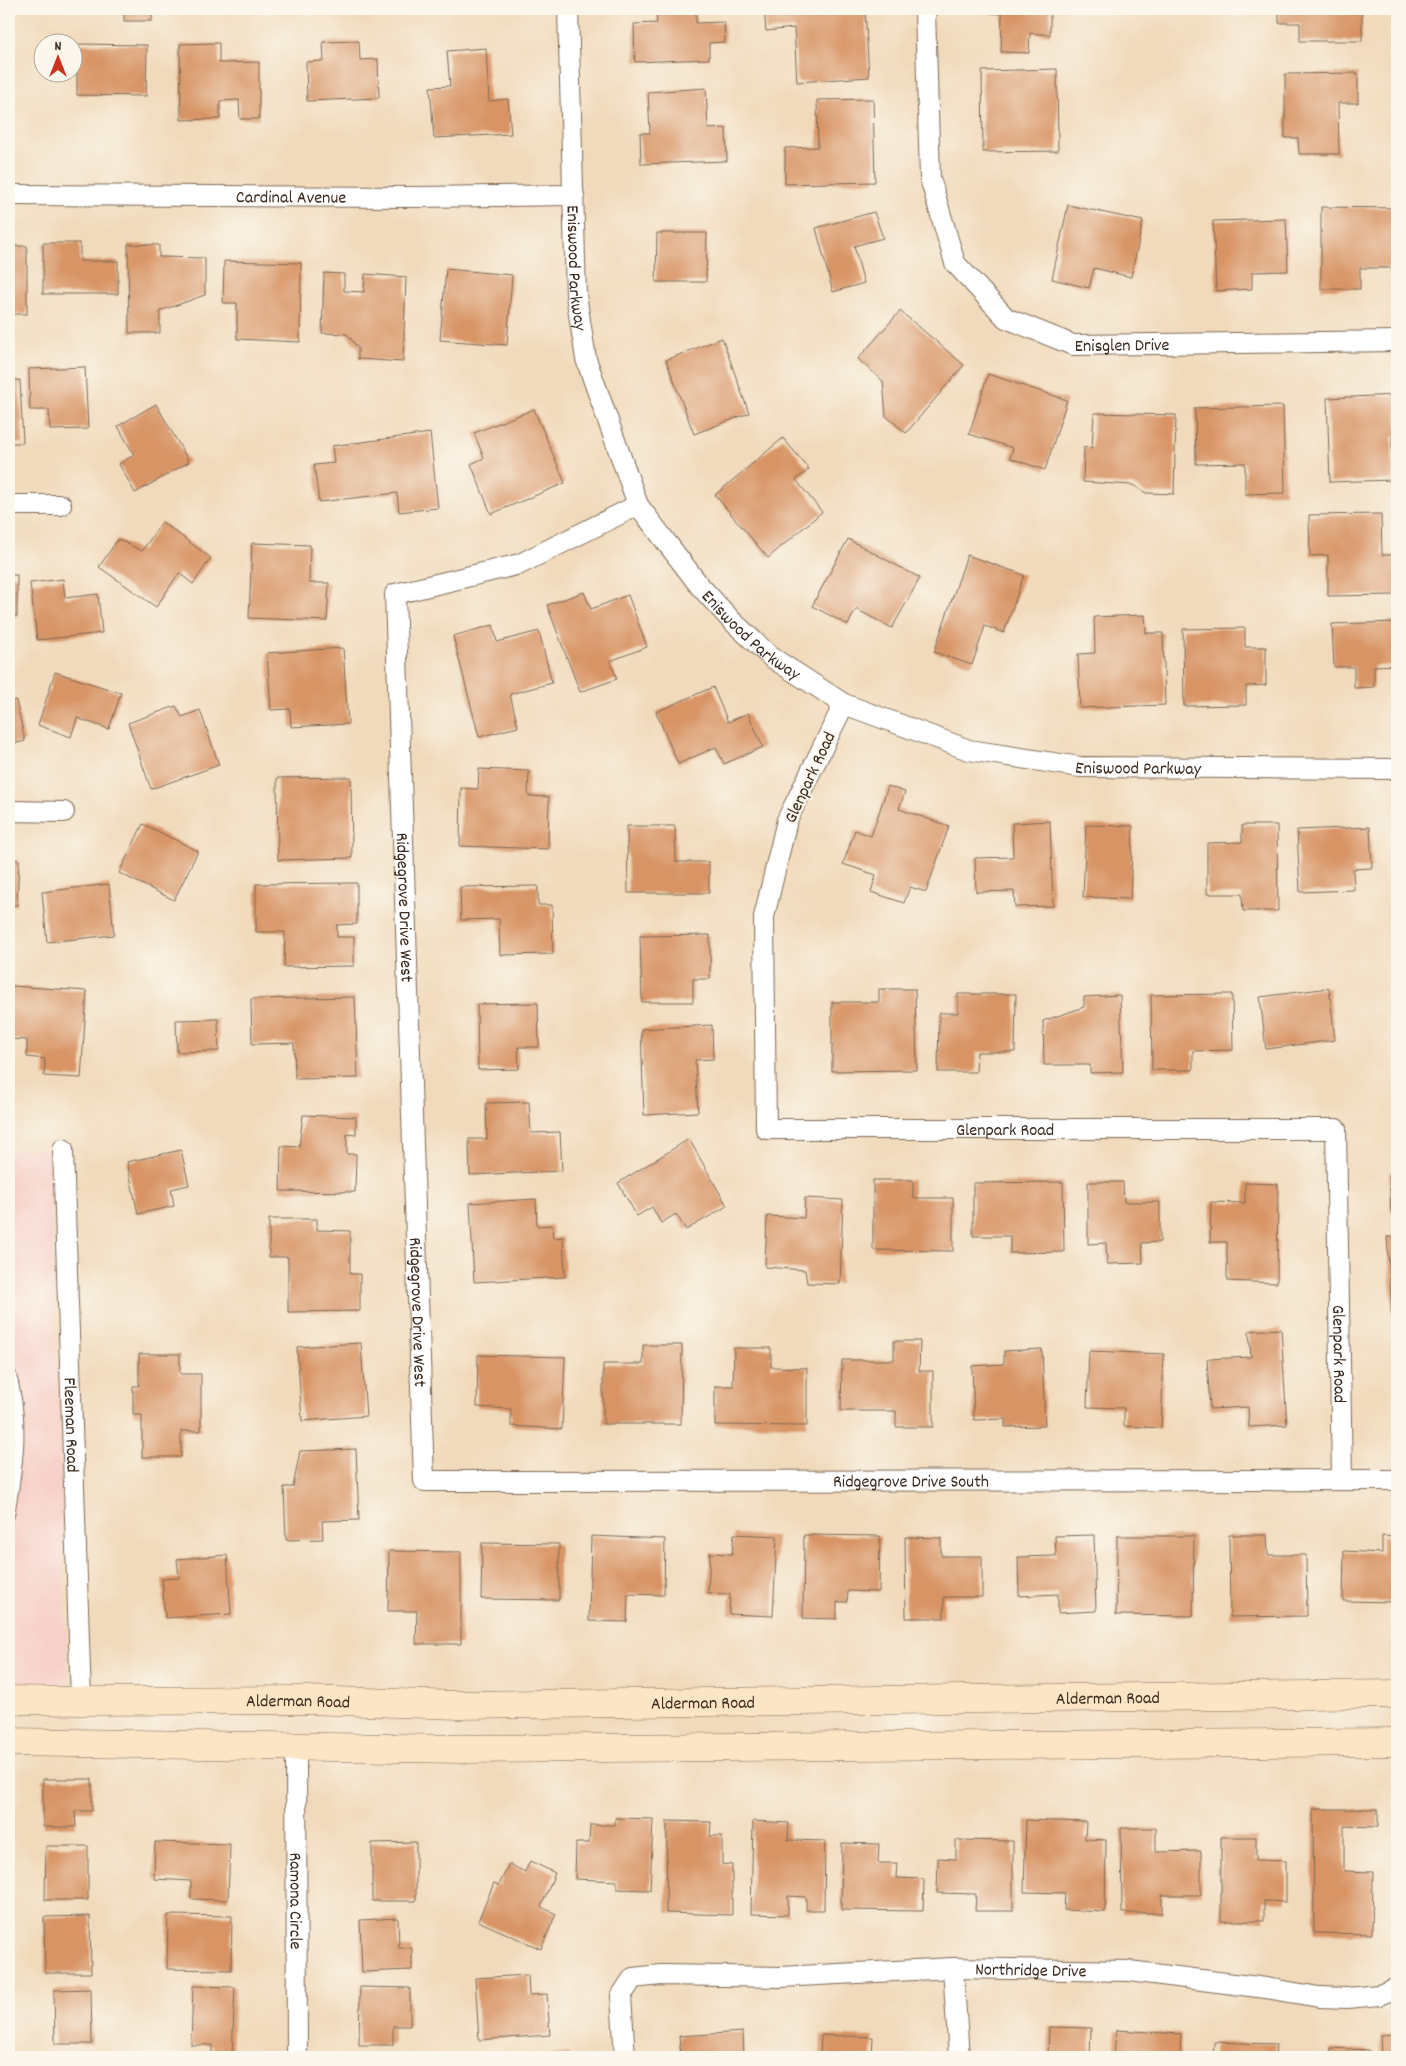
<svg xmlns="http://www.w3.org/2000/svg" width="1406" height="2066" font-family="Dekko,sans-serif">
  <rect width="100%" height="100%" fill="#fbf7ec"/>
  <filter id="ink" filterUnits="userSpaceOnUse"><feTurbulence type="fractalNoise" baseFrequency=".02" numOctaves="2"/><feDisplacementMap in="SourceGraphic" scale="10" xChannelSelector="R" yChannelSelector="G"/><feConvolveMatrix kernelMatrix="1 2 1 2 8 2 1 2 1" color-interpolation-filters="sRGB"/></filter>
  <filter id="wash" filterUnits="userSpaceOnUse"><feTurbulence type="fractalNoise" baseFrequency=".0096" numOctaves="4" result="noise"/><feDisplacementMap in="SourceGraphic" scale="20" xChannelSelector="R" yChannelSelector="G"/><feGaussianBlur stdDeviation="1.12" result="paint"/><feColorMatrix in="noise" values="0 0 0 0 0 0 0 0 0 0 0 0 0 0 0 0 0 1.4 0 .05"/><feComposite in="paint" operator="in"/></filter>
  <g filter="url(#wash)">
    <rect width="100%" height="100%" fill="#f1dabb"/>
    <!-- built -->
    <path fill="#f7d0c9" d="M50 1149 68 1687 9 1685V1150Z"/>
    <g id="blocks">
      <!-- building -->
      <g fill="#d89465">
        <rect x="124" y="9" width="28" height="12"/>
        <path d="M656 9H696V23L724 22 725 42 709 43V59L635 62 634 24 657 23Z"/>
        <path d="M764 9H865L869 77 797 82 794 28 766 31Z"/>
        <path d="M989 9H1050V35L1030 33 1029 53 1001 52 1002 14 989 13Z"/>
        <path d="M1279 9H1362V41H1300V23H1279Z"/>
        <path d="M359 41 360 60 378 59 379 98 307 101 306 62 324 61 323 42Z"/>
        <path d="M219 43V63L259 62V119H240L239 100 220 101V119L181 120 180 44Z"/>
        <path d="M77 44 147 45 146 96 77 95Z"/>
        <path d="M486 48 489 101 508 99 511 134 434 138 430 87 450 86 447 51Z"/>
        <path d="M1057 69 1058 151 983 152 982 71Z"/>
        <path d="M1358 73V103H1338L1339 154H1299L1298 138H1285V74Z"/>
        <path d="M706 88 708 129 726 128 727 161 641 164 640 133H650L648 92Z"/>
        <path d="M873 99 875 182 785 184V148L818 147 817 100Z"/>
        <path d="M1068 205 1143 221 1131 277 1094 268 1089 288 1052 279Z"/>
        <path d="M1321 207 1395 208 1396 268H1360V289H1321Z"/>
        <path d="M874 212 883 238 854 246 864 283 833 292 816 228Z"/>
        <path d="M1286 219 1288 271 1252 272V289L1216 291 1213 221Z"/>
        <path d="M657 233H707L706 282H656Z"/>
        <path d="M43 243H80V261H118V294H43Z"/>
        <path d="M128 244 159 245V257L205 258V295L160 311V333H129Z"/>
        <rect x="9" y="246" width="18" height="68"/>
        <path d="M224 261 301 263 300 342 237 339V303H223Z"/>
        <path d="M446 269 512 275 507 345 440 340Z"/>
        <path d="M324 273 344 274V291L364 292 365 274 406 277 403 362 358 359V348L347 334 322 333Z"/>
        <path d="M900 311 964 365 906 433 886 416 883 381 858 359Z"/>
        <path d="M722 338 749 413 694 434 666 360Z"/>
        <path d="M85 367 88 429 50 430 49 410H30L29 369Z"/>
        <path d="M988 374 1067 400 1045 470 1010 458 1013 448 969 434Z"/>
        <path d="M20 380 23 443H9V381Z"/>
        <path d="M1397 395V437H1392L1393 480 1330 482 1327 398Z"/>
        <path d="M156 404 189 462 135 493 119 464 134 455 118 426Z"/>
        <path d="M1283 406 1285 493 1245 494V463L1196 464 1195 408Z"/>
        <path d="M534 409 565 483 491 514 471 464 484 458 474 433Z"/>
        <path d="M1094 413 1176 415 1174 494 1146 493 1133 485 1083 482 1084 447 1092 448Z"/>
        <path d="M430 433 438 508 399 512 397 493 319 502 314 465 334 463 332 446Z"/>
        <path d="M783 438 809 469 796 480 822 512 768 558 715 495Z"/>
        <path d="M1381 514 1382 555H1397V595L1328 596V555L1310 556 1309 515Z"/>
        <path d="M162 522 211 558 193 584 179 573 156 607 99 567 118 539 142 551Z"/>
        <path d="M848 539 920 578 892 628 856 609 848 625 812 606Z"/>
        <path d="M252 543 310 545 309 583H329L327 621 249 618Z"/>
        <path d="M967 555 1024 575 1004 633 985 626 972 665 934 652Z"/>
        <rect x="9" y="575" width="8" height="41"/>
        <path d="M63 579 65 598 98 594 102 633 37 640 30 583Z"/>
        <path d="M584 592 591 609 628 595 647 647 610 661 617 679 580 692 547 605Z"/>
        <path d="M1145 615 1146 633H1163L1165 705 1080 708 1078 654 1095 653 1094 617Z"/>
        <path d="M1397 622V665L1374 666V687L1354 688V667H1334L1332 624Z"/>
        <path d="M493 625 497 642 539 631 552 683 510 694 518 727 479 737 453 636Z"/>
        <path d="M1245 628V647H1266V685L1246 686V705L1184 706 1183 629Z"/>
        <path d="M343 648 348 724 291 727 290 709 271 710 267 653Z"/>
        <path d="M55 672 121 693 109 729 77 718 71 737 38 725Z"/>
        <path d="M713 687 728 722 748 713 763 747 724 764 716 747 678 764 656 712Z"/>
        <path d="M16 700 25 741 9 745V702Z"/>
        <path d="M176 706 182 717 200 710 219 765 151 789 128 723Z"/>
        <path d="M479 769 529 771 528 796 549 797 548 849 460 846 461 788 478 789Z"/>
        <path d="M351 777 352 858 278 860 277 778Z"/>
        <path d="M888 786 905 792 899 809 949 826 926 892 910 887 904 903 871 892 876 875 843 864 855 830 871 836Z"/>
        <path d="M1050 821 1053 906 1015 907 1014 891 976 892 975 858 1013 857 1012 823Z"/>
        <path d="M143 824 198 851 174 900 119 873Z"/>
        <path d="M1086 825 1133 826 1130 899 1083 897Z"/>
        <path d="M1242 825H1277L1278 911H1243L1242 894H1207V843L1242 842Z"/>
        <path d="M627 826H675L676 862H709V893H628Z"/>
        <path d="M1370 827 1372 868 1353 869 1354 890 1300 892 1297 830Z"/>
        <path d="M9 860H19L17 905H9Z"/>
        <path d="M357 883V924L337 925V937H354V966L284 967 285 932H256V884Z"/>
        <path d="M109 884 114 935 47 942 42 892Z"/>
        <path d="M538 886V905H552L553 954 500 955 499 919 461 920 460 887Z"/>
        <path d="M710 935V979H693V1002H642L640 936Z"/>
        <path d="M12 986 87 991 81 1078 44 1076 45 1059 27 1057V1040L9 1039Z"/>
        <path d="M1329 988 1335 1040 1266 1049 1260 997Z"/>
        <path d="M879 989H915L917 1070 832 1071V1002H879Z"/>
        <path d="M958 994H1016L1015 1052H977L976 1072H938L939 1013H958Z"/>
        <path d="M1232 994 1233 1050 1193 1051V1070H1152L1151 995Z"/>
        <path d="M1120 995 1123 1072 1090 1073V1065H1044L1043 1021 1084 1007V997Z"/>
        <path d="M355 997 358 1078 295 1079 294 1043 252 1044 251 999Z"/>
        <path d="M538 1003 539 1047H518L519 1069 478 1070 477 1004Z"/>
        <path d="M218 1019 219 1051 177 1052 176 1020Z"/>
        <path d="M712 1025 713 1059 695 1060 698 1112 644 1115 641 1029Z"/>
        <path d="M529 1102 531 1133 560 1132 562 1171 470 1175 469 1139H487L486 1103Z"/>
        <path d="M303 1115 356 1117V1135L347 1134V1154H356L355 1192 280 1191 281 1146 299 1147Z"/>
        <path d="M689 1139 727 1206 686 1230 676 1214 661 1223 652 1207 637 1216 618 1183Z"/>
        <path d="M181 1150 189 1185 171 1189 174 1206 138 1214 127 1162Z"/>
        <path d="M1389 1173H1397V1212H1391Z"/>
        <path d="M873 1180H913V1198H953V1251L873 1250Z"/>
        <path d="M1063 1182 1064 1252 1010 1253V1236H973V1183Z"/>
        <path d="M1088 1182H1123L1124 1202H1160V1242L1142 1243 1143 1263 1107 1264 1106 1243 1088 1244Z"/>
        <path d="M1245 1183 1278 1184 1277 1283 1227 1281V1242H1210L1211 1202 1245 1203Z"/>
        <path d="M805 1198 843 1200 840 1284 807 1283 805 1270 765 1267 767 1216 804 1218Z"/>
        <path d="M536 1199 537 1226 552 1225 553 1238 563 1237 565 1277 474 1282 470 1203Z"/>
        <path d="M269 1219H317V1230L350 1231V1274H360V1311L288 1312V1257H269Z"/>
        <path d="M1387 1237H1397V1315H1392Z"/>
        <path d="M1281 1329 1287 1425 1249 1427 1248 1407 1210 1409 1207 1359 1251 1357 1249 1331Z"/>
        <path d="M894 1341H920L919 1371H933V1427H896V1411H841L842 1360H894Z"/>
        <path d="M361 1343 366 1416 302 1421 297 1347Z"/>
        <path d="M643 1345H682L681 1424H603V1364H643Z"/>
        <path d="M734 1348H771V1367L807 1368V1426L715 1425V1386H733Z"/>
        <path d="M1042 1349 1045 1426 1005 1427V1419L974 1420 972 1366 1004 1364V1351Z"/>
        <path d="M1089 1351 1164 1354 1161 1428 1124 1426V1408L1087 1407Z"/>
        <path d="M139 1354H180V1374H201V1431H181V1457H142V1415H133V1386H139Z"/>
        <path d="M478 1355 565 1357 562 1429 511 1426V1409L477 1407Z"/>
        <path d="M356 1449 359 1520 322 1521 323 1539 286 1540 284 1487H293L300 1451Z"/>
        <path d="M734 1534 777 1536 773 1616 729 1614 730 1594 708 1593 710 1553 732 1554Z"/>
        <path d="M804 1535 880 1536 879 1592 848 1591 847 1602H837V1619L803 1618Z"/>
        <path d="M1094 1535 1096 1611 1058 1613V1594L1019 1596 1018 1557 1056 1556 1055 1536Z"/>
        <path d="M1229 1535H1267L1268 1555H1306L1307 1616 1230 1617Z"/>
        <path d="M591 1536 665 1539 664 1595 628 1594 627 1622 589 1621Z"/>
        <path d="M1117 1536H1194L1193 1616 1116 1615Z"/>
        <path d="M1382 1536 1397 1537V1602L1343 1601 1344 1551 1382 1553Z"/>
        <path d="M905 1537 941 1538V1556H982V1597H944V1618H906Z"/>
        <path d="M482 1543 559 1544V1600L481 1599Z"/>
        <path d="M389 1551 461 1552V1644H416L417 1611H388Z"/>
        <path d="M227 1555 231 1614 165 1618 162 1579 179 1578 177 1559Z"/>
        <path d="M43 1779H92V1811H75L76 1827H43Z"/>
        <path d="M1313 1809H1378V1827L1344 1826V1871L1373 1872 1372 1934 1314 1933Z"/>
        <path d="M615 1818 653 1819 650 1890 617 1889V1881L575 1879 576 1843H589L590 1825H615Z"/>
        <path d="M1026 1820 1086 1822 1085 1839 1106 1840 1105 1912 1064 1910 1065 1893 1024 1892Z"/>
        <path d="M667 1821 711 1822 710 1836H722V1864L732 1865V1915L666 1913Z"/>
        <path d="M753 1821 789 1823 788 1840 825 1841 824 1910H806V1897L788 1896V1915L751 1914Z"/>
        <path d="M1121 1828H1156V1852L1201 1851V1895H1162V1913H1122Z"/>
        <path d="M1221 1837H1256V1860L1286 1861V1902L1264 1901V1921H1221Z"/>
        <path d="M956 1840 1013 1841V1911H975L976 1894 937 1893 938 1858 956 1859Z"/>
        <path d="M155 1842 230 1844 228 1900 191 1899V1881L154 1879Z"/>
        <path d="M416 1842V1901H372V1843Z"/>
        <path d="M842 1843 879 1844 878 1863H897L896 1878 924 1879 923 1911 841 1910Z"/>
        <path d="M46 1846H88V1900H45Z"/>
        <path d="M1397 1853V1889H1395L1394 1854Z"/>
        <path d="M530 1861 555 1873 541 1907 556 1914 541 1949 478 1921 494 1883 499 1885 509 1864 525 1872Z"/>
        <path d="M168 1915 232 1916 231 1970 167 1969Z"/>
        <path d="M90 1916 91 1973H45L44 1917Z"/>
        <path d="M398 1918 399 1948H412V1970L362 1972 360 1920Z"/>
        <path d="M528 1975 529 1995 547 1994 550 2035 479 2040 475 1978Z"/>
        <path d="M193 1986 235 1987 232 2057H212V2045H191Z"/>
        <path d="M360 1987 410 1988V2026H393V2045H359Z"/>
        <path d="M91 1989 92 2044H55L54 1990Z"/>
        <path d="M1049 2027 1091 2028 1090 2057H1048Z"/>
        <path d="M1116 2030 1181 2034 1180 2057H1114Z"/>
        <path d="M743 2032 744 2057H681L679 2036Z"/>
        <path d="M1397 2034V2057H1381L1380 2035Z"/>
        <path d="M821 2035 873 2037 872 2057H820Z"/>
        <path d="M1214 2042 1276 2044 1275 2057H1213Z"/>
        <path d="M1331 2048 1369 2050V2057H1331Z"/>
        <path d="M569 2053 570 2057H533V2056Z"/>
      </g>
    </g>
  </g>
  <g filter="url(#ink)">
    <use href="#blocks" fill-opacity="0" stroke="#7b6855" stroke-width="1"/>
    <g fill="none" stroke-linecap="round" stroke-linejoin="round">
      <!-- service casing -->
      <g stroke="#7b6855" stroke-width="12">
        <path id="service" d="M9 1368C25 1419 18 1463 9 1515"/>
      </g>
      <!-- minor casing -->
      <g stroke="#7b6855" stroke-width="22">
        <g id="minor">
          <path id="s1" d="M568 9 576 295 586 359 638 505 699 585 731 620 771 657 844 704 969 750 1080 767 1397 769"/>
          <path id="s2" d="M925 9 930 178 955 263 1006 318 1073 345 1397 341"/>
          <path id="s3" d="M9 195 415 197 574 195"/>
          <path d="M9 505H61"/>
          <path id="s4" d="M638 505 520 564 395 594 424 1481 1397 1480"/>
          <path id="s5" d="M844 704 787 820 764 917 766 1129H1336L1342 1480"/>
          <path d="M9 811 64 812"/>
          <path id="s6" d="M63 1149 81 1701"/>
          <path id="s7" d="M296 1745 297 2057"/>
          <path d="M953 1968 959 2057"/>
          <path id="s8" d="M625 2057 621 1996 633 1978 661 1975 780 1977 953 1968 1129 1971 1266 1988 1319 1997 1347 1998 1379 1995 1397 1988"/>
        </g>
      </g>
      <!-- secondary casing -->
      <g stroke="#7b6855" stroke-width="29">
        <g id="secondary">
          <path id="s9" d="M9 1700 81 1701 305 1700 459 1705 1397 1694"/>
          <path d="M9 1742 462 1749 1397 1742"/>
        </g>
      </g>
      <!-- service -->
      <use href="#service" stroke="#fff" stroke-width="10"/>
      <!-- minor -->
      <use href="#minor" stroke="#fff" stroke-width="20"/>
      <!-- secondary -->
      <use href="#secondary" stroke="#fce5c4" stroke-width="28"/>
    </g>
  </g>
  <g text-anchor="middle" stroke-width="4.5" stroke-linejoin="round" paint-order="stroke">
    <!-- street labels -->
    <g font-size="18" fill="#3b2a1e" stroke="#fbf7ec">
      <text dy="6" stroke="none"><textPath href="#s3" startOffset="282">Cardinal Avenue</textPath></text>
      <text dy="6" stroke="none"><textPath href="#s1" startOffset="259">Eniswood Parkway</textPath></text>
      <text dy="6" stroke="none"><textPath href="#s2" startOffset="454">Enisglen Drive</textPath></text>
      <text dy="6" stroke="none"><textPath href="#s1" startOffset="679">Eniswood Parkway</textPath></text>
      <text dy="6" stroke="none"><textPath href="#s1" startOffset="1099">Eniswood Parkway</textPath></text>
      <text transform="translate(809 777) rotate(-65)" y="6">Glenpark Road</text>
      <text dy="6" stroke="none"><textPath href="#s4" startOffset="574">Ridgegrove Drive West</textPath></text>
      <text dy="6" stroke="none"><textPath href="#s5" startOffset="680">Glenpark Road</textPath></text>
      <text dy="6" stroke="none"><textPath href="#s4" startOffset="979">Ridgegrove Drive West</textPath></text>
      <text dy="6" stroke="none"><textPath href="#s5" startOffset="1236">Glenpark Road</textPath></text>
      <text dy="6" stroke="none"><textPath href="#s6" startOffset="276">Fleeman Road</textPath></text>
      <text dy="6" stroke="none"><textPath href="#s4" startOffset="1635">Ridgegrove Drive South</textPath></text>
      <text dy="6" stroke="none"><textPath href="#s9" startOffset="1099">Alderman Road</textPath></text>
      <text dy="6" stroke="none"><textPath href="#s9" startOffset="289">Alderman Road</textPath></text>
      <text dy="6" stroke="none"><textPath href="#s9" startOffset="694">Alderman Road</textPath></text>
      <text dy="6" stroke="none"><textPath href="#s7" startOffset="156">Ramona Circle</textPath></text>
      <text dy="6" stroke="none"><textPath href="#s8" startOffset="481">Northridge Drive</textPath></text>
    </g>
  </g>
  <!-- margin -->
  <rect width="1406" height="2066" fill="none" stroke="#fbf7ec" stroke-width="30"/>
  <!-- north arrow -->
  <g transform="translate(58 58)"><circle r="24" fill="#fbf7ec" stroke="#aea59a"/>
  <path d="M0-4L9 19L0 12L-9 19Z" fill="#c8321e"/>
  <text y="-8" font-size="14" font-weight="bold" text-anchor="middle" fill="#3b2a1e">N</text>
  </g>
</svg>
